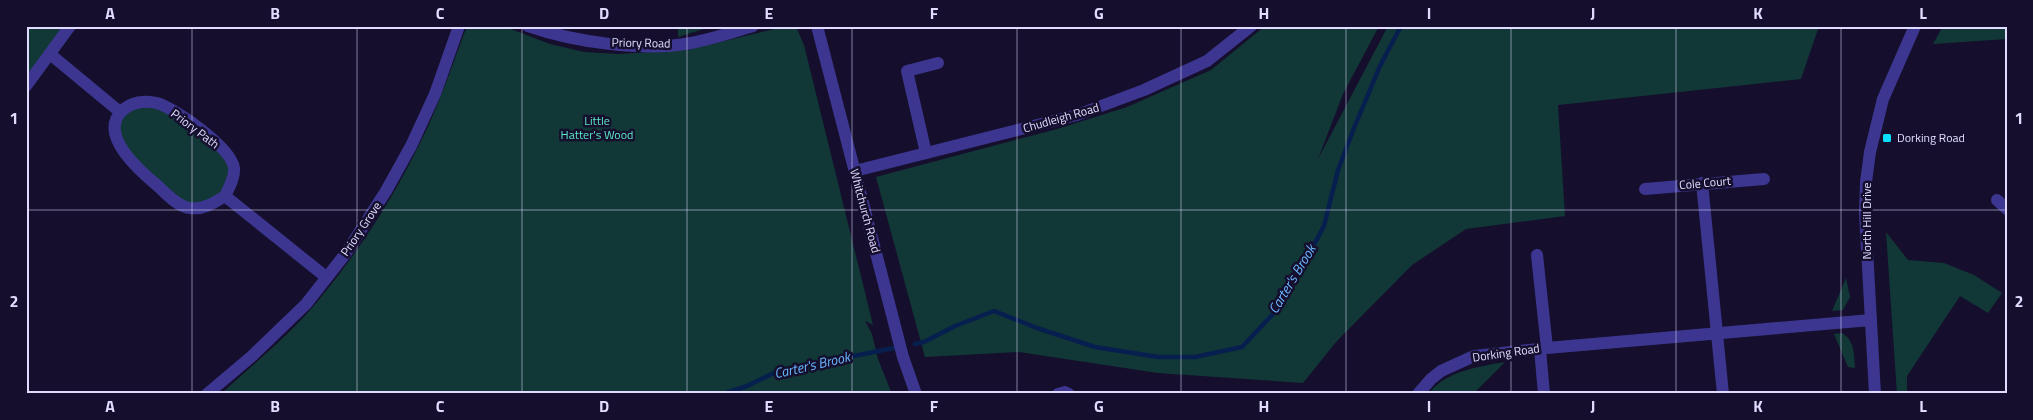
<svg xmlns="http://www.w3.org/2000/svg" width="2033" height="420" font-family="'Titillium Web',sans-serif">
  <rect width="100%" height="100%" fill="#150f2d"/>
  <!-- green -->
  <g fill="#113837">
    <path d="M26 26H70L26 86Z"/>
    <path d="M467 26H503L550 44 584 52 618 54 687 50 787 26 797 29 804 45 873 325 865 321 872 334 878 359 892 394H221C253 364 289 336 317 302 357 254 393 199 420 143 439 106 452 65 467 26Z"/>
    <path d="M678 26H713L678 37Z"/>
    <path d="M1265 26H1379L1343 94 1318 159 1388 26H1819L1801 79 1558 105 1565 216 1466 229 1412 265 1336 342 1303 383 1158 373 1019 352 925 357 876 177 1057 129 1127 107 1211 70Z"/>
    <path d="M1943 26H2007V39L1933 44Z"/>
    <path d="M156 103 230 157 225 196 188 208 127 157 116 123 120 112Z"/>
    <path d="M1886 232 1908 260 1944 263 1974 275 2002 293 1988 313 1960 296 1907 376V394H1897Z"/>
    <path d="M1846 278 1850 297 1843 310 1832 311Z"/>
    <path d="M1842 333C1855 341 1854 355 1855 368L1848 367 1834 334Z"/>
    <path d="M1505 362 1473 394H1428C1446 371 1477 367 1505 362Z"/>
  </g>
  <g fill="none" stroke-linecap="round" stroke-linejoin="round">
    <!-- stream -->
    <g stroke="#061f4f" stroke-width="4.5">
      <path d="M915 344 924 342 955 326 994 311 1037 328 1095 347 1158 357H1195L1242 347 1272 315 1302 267 1324 226 1338 170 1354 128 1380 66 1401 26"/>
      <path d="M723 394 747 386 778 371 899 347"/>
    </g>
    <!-- minor -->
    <g stroke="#3c3690" stroke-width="12">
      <path d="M528 26C574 42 643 52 691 43 712 39 733 32 753 26"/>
      <path d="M817 26 903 357 916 394"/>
      <path d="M50 54 120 112"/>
      <path d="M26 86 70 26"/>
      <path d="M926 153 907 71 938 63"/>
      <path d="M855 171 1077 115 1144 90 1207 61 1251 26"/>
      <path d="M1702 183 1723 394"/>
      <path d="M1645 189 1764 179"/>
      <path d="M225 196C214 203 203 210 190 208 179 207 167 195 159 187 142 173 97 135 122 111 131 102 145 100 157 103 176 109 231 147 234 168 235 177 229 188 225 196L326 277"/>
      <path d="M1997 200 2007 209"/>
      <path d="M1537 255 1547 348"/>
      <path d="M1540 349 1544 394"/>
      <path d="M207 394 252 356 306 304 346 253 386 191 411 146 435 94 459 26"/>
      <path d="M1058 394 1065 392 1069 394"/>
      <path d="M1418 394 1431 379 1441 371 1474 356 1547 348 1871 320"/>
      <path d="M1875 394 1865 213 1866 182 1870 152 1883 99 1915 26"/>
    </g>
  </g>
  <!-- grid -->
  <path fill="none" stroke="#e0dbff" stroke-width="1" stroke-opacity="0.55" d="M192 26V394M357 26V394M522 26V394M687 26V394M852 26V394M1017 26V394M1181 26V394M1346 26V394M1511 26V394M1676 26V394M1841 26V394M26 210H2007"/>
  <!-- markers -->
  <rect fill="#07e1ff" stroke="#150f2d" stroke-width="2" x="1882" y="133" width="10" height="10" rx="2.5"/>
  <g text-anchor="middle" stroke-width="5" stroke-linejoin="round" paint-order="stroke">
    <!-- street labels -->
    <g font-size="12" fill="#e0dbff" stroke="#150f2d">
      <text transform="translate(641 43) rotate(1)" y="4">Priory Road</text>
      <text transform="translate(1061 118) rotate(-16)" y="4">Chudleigh Road</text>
      <text transform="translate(195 129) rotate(37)" y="4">Priory Path</text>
      <text transform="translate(1705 183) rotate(-5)" y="4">Cole Court</text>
      <text transform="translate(865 211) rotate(75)" y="4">Whitchurch Road</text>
      <text transform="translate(1867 221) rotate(-90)" y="4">North Hill Drive</text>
      <text transform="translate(361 229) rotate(-56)" y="4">Priory Grove</text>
      <text transform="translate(1506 353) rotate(-8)" y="4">Dorking Road</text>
    </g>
    <!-- park labels -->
    <g font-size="12" fill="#5cebca" stroke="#150f2d">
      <text x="597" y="125">Little<tspan x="597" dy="14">Hatter's Wood</tspan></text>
    </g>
    <!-- poi labels -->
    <g font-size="12" fill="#e0dbff" stroke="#150f2d" text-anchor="start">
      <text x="1897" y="142">Dorking Road</text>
    </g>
    <!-- water labels -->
    <g font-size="14" font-style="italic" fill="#69b6ff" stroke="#150f2d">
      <text transform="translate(1292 279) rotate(-59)" y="5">Carter's Brook</text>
      <text transform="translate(812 365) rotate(-13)" y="5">Carter's Brook</text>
    </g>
  </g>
  <!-- border -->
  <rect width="2033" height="420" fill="none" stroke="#150f2d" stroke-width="55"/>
  <rect x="28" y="28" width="1978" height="364" fill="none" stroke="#e0dbff" stroke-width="2"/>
  <g font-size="16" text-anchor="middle" font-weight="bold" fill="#e0dbff">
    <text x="110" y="19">A</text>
    <text x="275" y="19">B</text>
    <text x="440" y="19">C</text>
    <text x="604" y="19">D</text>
    <text x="769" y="19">E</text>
    <text x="934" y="19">F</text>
    <text x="1099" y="19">G</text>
    <text x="1264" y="19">H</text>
    <text x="1429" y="19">I</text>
    <text x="1593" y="19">J</text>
    <text x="1758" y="19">K</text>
    <text x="1923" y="19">L</text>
    <text x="14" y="124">1</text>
    <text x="2019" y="124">1</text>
    <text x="14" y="307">2</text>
    <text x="2019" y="307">2</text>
    <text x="110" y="412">A</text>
    <text x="275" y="412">B</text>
    <text x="440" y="412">C</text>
    <text x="604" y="412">D</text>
    <text x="769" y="412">E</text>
    <text x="934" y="412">F</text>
    <text x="1099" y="412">G</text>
    <text x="1264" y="412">H</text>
    <text x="1429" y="412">I</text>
    <text x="1593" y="412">J</text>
    <text x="1758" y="412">K</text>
    <text x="1923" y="412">L</text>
  </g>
</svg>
